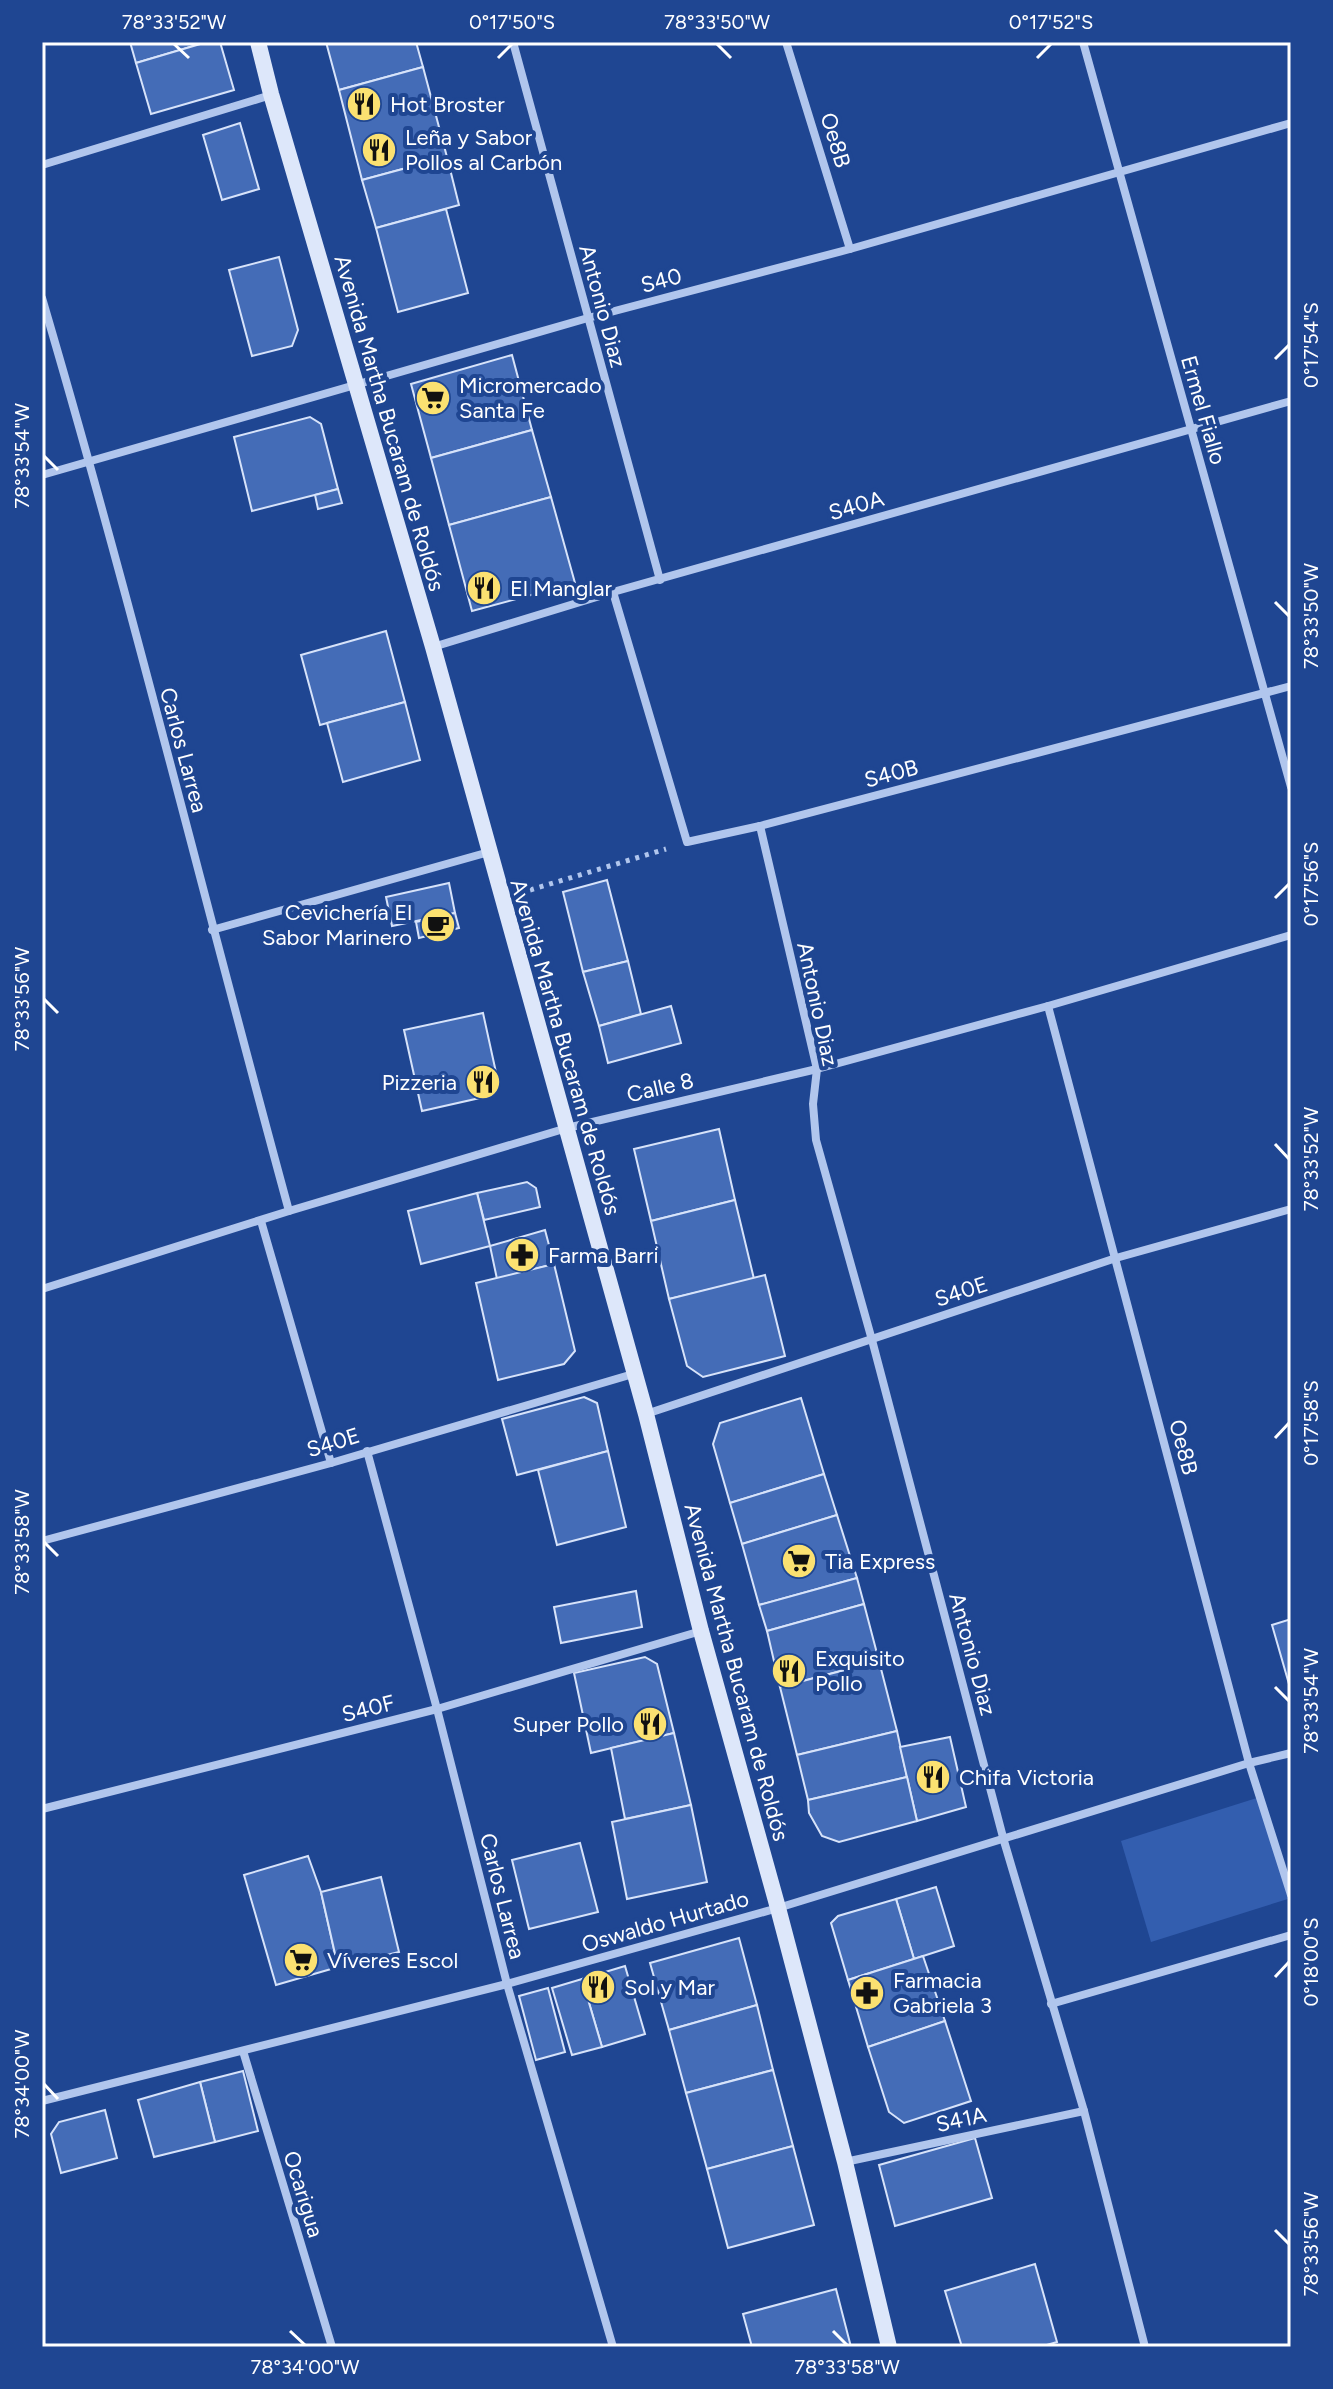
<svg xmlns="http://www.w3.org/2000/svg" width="1333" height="2389" font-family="Figtree,sans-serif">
  <rect width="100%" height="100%" fill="#1f4692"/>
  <!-- green -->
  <path fill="#335eaf" d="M1263 1796 1291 1898 1151 1942 1121 1841Z"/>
  <!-- building -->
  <g fill="#446cb7" stroke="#d7e3fa" stroke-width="2">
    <path d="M130 42H207L136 63Z"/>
    <path d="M207 42H220L234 90 151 114 136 63Z"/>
    <path d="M326 42H416L423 67 339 90Z"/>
    <path d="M423 67 447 157 362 180 339 90Z"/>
    <path d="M240 123 259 189 222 200 203 135Z"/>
    <path d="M447 157 459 205 376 228 362 180Z"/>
    <path d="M446 209 468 293 398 312 376 228Z"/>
    <path d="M279 257 298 330 292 346 252 356 229 270Z"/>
    <path d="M512 355 532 430 431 458 411 384Z"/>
    <path d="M310 417 321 424 338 489 252 511 234 437Z"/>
    <path d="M532 430 551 497 449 525 431 458Z"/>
    <path d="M338 489 342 503 318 509 315 495Z"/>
    <path d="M551 497 575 583 472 611 449 525Z"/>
    <path d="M386 631 405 702 320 725 301 655Z"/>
    <path d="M405 702 420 760 343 782 327 723Z"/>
    <path d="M607 880 628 961 583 972 563 892Z"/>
    <path d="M449 883 455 913 392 926 386 897Z"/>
    <path d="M455 913 459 928 419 938 416 922Z"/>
    <path d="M628 961 641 1014 599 1026 583 972Z"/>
    <path d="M671 1006 681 1043 608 1063 599 1026Z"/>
    <path d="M483 1013 499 1086 493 1095 422 1111 404 1030Z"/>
    <path d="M719 1129 735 1200 651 1221 634 1149Z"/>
    <path d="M527 1182 536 1188 540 1207 484 1220 477 1193Z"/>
    <path d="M477 1193 490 1246 421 1264 408 1211Z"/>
    <path d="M735 1200 754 1279 669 1299 651 1221Z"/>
    <path d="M545 1230 554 1264 497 1279 490 1246Z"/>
    <path d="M554 1264 575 1351 564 1364 498 1380 476 1283Z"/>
    <path d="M765 1275 785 1356 703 1377 687 1366 669 1299Z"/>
    <path d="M584 1397 597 1403 608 1451 517 1475 502 1419Z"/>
    <path d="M801 1398 824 1474 730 1503 713 1444 720 1423Z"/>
    <path d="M608 1451 626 1527 557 1545 538 1470Z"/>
    <path d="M824 1474 837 1515 742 1544 730 1503Z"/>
    <path d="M837 1515 857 1578 759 1605 742 1544Z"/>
    <path d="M857 1578 864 1604 767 1631 759 1605Z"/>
    <path d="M636 1591 642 1627 561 1643 554 1607Z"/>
    <path d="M864 1604 879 1661 780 1687 767 1631Z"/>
    <path d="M1291 1619V1691L1272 1625Z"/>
    <path d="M645 1657 657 1664 674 1733 591 1753 574 1673Z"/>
    <path d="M879 1661 897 1731 797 1755 780 1687Z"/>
    <path d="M897 1731 907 1777 808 1800 797 1755Z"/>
    <path d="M674 1733 691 1805 625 1819 611 1748Z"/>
    <path d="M950 1737 966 1807 917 1821 900 1747Z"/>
    <path d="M907 1777 917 1821 839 1842 822 1836 809 1813 808 1800Z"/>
    <path d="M691 1805 707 1882 627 1899 612 1822Z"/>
    <path d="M580 1843 598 1912 529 1929 512 1860Z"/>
    <path d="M308 1856 321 1892 338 1967 276 1985 244 1875Z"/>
    <path d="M381 1877 399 1952 338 1967 321 1892Z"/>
    <path d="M936 1887 954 1946 914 1959 896 1899Z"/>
    <path d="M896 1899 914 1959 848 1980 831 1923 838 1916Z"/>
    <path d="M739 1938 757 2005 669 2030 650 1963Z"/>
    <path d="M923 1956 945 2021 868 2047 848 1980Z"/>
    <path d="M625 1966 645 2034 602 2047 582 1979Z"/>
    <path d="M582 1979 602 2047 572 2055 552 1988Z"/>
    <path d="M548 1988 565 2052 536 2060 519 1996Z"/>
    <path d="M757 2005 773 2070 686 2093 669 2030Z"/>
    <path d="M945 2021 971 2101 904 2123 889 2112 868 2047Z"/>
    <path d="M773 2070 793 2146 707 2169 686 2093Z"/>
    <path d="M243 2071 258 2131 215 2142 200 2082Z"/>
    <path d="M200 2082 215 2142 154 2157 138 2100Z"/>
    <path d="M105 2110 117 2158 61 2173 51 2134 59 2122Z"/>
    <path d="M975 2138 992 2198 895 2226 879 2165Z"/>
    <path d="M793 2146 814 2225 728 2248 707 2169Z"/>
    <path d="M1035 2264 1057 2342 1040 2347H962L945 2291Z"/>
    <path d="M836 2289 851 2347H752L743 2314Z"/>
  </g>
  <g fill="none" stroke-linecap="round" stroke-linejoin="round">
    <!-- path -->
    <path stroke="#b1c6ed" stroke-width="5" stroke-dasharray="4 6" stroke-linecap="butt" d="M530 890 666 849"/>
    <!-- street -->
    <g stroke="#b1c6ed" stroke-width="8">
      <path d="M513 42 660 580"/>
      <path d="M786 42 850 249"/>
      <path d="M1083 42 1291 787"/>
      <path d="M42 165 271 95"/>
      <path d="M42 298C131 600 206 907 289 1211"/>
      <path d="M42 475 588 318 850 249 1291 123"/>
      <path d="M613 592 687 842 760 826 1291 686"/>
      <path d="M433 647 613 592 1291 401"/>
      <path d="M760 826 817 1069 813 1104 816 1140 872 1340 1004 1841 1084 2111 1145 2347"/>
      <path d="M212 930 489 852"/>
      <path d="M1048 1006 1249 1763 1291 1895"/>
      <path d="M261 1221 331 1463"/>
      <path d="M42 1289 289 1211 567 1128 817 1069 1048 1006 1291 935"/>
      <path d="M646 1414 1116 1258 1291 1209"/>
      <path d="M367 1451 437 1709 507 1984 613 2347"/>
      <path d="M42 1541 331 1463 633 1374"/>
      <path d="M42 1809 437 1709 701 1631"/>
      <path d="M1051 2004 1291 1935"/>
      <path d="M243 2051 332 2347"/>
      <path d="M42 2101 507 1984 778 1908 1249 1763 1291 1753"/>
      <path d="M845 2162 1084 2111"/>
      <path d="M42 2346V2347"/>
    </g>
    <!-- secondary -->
    <path stroke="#dde7fa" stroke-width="16" d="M258 42 271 94 433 647 646 1414 701 1631 778 1908 845 2162 889 2347"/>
  </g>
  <!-- ticks -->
  <path fill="none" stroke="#fff" stroke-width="3" d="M174 44 189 58M717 44 731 58M498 58 512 44M1037 58 1051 44M1275 359 1289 345M44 456 58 470M1275 602 1289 616M1275 898 1289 884M44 999 58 1013M1275 1144 1289 1159M1275 1438 1289 1423M44 1542 58 1556M1275 1687 1289 1701M1275 1977 1289 1962M44 2084 58 2099M1275 2230 1289 2244M290 2331 305 2345M833 2331 847 2345"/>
  <!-- icons -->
  <defs>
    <g id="restaurant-disc" transform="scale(1.8)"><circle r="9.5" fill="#fbe171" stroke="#1f4692"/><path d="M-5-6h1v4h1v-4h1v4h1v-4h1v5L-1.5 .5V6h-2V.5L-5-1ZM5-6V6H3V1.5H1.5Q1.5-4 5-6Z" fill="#111"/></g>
    <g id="supermarket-disc" transform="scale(1.8)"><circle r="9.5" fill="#fbe171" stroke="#1f4692"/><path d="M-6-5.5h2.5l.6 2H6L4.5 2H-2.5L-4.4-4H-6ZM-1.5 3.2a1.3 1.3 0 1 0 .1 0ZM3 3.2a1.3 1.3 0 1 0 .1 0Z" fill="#111"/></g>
    <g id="cafe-disc" transform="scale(1.8)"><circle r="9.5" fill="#fbe171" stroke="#1f4692"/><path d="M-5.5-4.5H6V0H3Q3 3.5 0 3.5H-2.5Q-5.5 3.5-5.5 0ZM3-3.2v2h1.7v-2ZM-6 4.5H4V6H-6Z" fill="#111"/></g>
    <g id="pharmacy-disc" transform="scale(1.8)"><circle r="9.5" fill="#fbe171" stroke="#1f4692"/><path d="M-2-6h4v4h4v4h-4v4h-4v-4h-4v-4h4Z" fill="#111"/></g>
  </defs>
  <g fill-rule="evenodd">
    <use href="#restaurant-disc" x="364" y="104"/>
    <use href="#restaurant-disc" x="379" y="150"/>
    <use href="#supermarket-disc" x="433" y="398"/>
    <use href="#restaurant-disc" x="484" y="588"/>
    <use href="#cafe-disc" x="438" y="925"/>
    <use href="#restaurant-disc" x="483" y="1082"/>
    <use href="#pharmacy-disc" x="522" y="1255"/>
    <use href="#supermarket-disc" x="799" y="1561"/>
    <use href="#restaurant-disc" x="789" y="1671"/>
    <use href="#restaurant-disc" x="650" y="1724"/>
    <use href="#restaurant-disc" x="933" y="1777"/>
    <use href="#supermarket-disc" x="301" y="1960"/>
    <use href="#restaurant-disc" x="598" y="1987"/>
    <use href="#pharmacy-disc" x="867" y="1993"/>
  </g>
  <g text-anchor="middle" stroke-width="8" stroke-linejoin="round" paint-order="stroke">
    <!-- poi labels -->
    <g font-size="22" fill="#fff" stroke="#1f4692" text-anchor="start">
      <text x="390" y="112">Hot Broster</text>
      <text x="405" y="145">Leña y Sabor<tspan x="405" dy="25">Pollos al Carbón</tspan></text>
      <text x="459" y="393">Micromercado<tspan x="459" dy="25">Santa Fe</tspan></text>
      <text x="510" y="596">El Manglar</text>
      <text x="412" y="920" text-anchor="end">Cevichería El<tspan x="412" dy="25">Sabor Marinero</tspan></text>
      <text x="457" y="1090" text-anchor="end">Pizzeria</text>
      <text x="548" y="1263">Farma Barri</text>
      <text x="825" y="1569">Tia Express</text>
      <text x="815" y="1666">Exquisito<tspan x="815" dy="25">Pollo</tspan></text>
      <text x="624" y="1732" text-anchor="end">Super Pollo</text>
      <text x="959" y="1785">Chifa Victoria</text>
      <text x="327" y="1968">Víveres Escol</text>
      <text x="893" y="1988">Farmacia<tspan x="893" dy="25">Gabriela 3</tspan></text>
      <text x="624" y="1995">Sol y Mar</text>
    </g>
    <!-- street labels -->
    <g font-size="22" fill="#fff" stroke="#1f4692">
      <text transform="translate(836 140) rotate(73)" y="8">Oe8B</text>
      <text transform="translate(661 280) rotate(-15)" y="8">S40</text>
      <text transform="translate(603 306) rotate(75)" y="8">Antonio Diaz</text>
      <text transform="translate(1204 410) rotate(74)" y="8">Ermel Fiallo</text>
      <text transform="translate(390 423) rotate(74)" y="8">Avenida Martha Bucaram de Roldós</text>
      <text transform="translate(856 505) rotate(-16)" y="8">S40A</text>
      <text transform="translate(184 750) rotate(75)" y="8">Carlos Larrea</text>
      <text transform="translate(891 773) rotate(-15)" y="8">S40B</text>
      <text transform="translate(818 1004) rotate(78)" y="8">Antonio Diaz</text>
      <text transform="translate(566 1047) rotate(74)" y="8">Avenida Martha Bucaram de Roldós</text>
      <text transform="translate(660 1087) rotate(-13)" y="8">Calle 8</text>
      <text transform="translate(961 1291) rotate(-18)" y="8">S40E</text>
      <text transform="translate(333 1442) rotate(-17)" y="8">S40E</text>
      <text transform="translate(1184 1447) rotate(75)" y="8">Oe8B</text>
      <text transform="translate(973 1654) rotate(75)" y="8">Antonio Diaz</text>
      <text transform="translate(737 1672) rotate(75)" y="8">Avenida Martha Bucaram de Roldós</text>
      <text transform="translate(368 1708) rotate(-14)" y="8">S40F</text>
      <text transform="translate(503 1896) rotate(76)" y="8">Carlos Larrea</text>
      <text transform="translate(665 1921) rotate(-16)" y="8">Oswaldo Hurtado</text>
      <text transform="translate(961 2119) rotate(-12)" y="8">S41A</text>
      <text transform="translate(304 2194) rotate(73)" y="8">Ocarigua</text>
    </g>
  </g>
  <!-- border -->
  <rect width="1333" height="2389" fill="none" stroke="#1f4692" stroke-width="88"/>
  <rect x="44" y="44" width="1245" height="2301" fill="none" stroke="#fff" stroke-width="3"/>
  <g font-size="20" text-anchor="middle" fill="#fff">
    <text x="174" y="29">78°33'52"W</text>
    <text x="512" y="29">0°17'50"S</text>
    <text x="717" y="29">78°33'50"W</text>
    <text x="1051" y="29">0°17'52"S</text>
    <text transform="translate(1311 345) rotate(-90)" y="7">0°17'54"S</text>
    <text transform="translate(22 456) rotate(-90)" y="7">78°33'54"W</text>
    <text transform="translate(1311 616) rotate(-90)" y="7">78°33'50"W</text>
    <text transform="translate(1311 884) rotate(-90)" y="7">0°17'56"S</text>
    <text transform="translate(22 999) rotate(-90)" y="7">78°33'56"W</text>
    <text transform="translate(1311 1159) rotate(-90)" y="7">78°33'52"W</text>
    <text transform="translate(1311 1423) rotate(-90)" y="7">0°17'58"S</text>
    <text transform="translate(22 1542) rotate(-90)" y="7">78°33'58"W</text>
    <text transform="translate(1311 1701) rotate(-90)" y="7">78°33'54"W</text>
    <text transform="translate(1311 1962) rotate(-90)" y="7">0°18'00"S</text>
    <text transform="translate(22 2084) rotate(-90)" y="7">78°34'00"W</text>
    <text transform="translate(1311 2244) rotate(-90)" y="7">78°33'56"W</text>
    <text x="305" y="2374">78°34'00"W</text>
    <text x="847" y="2374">78°33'58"W</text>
  </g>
</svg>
